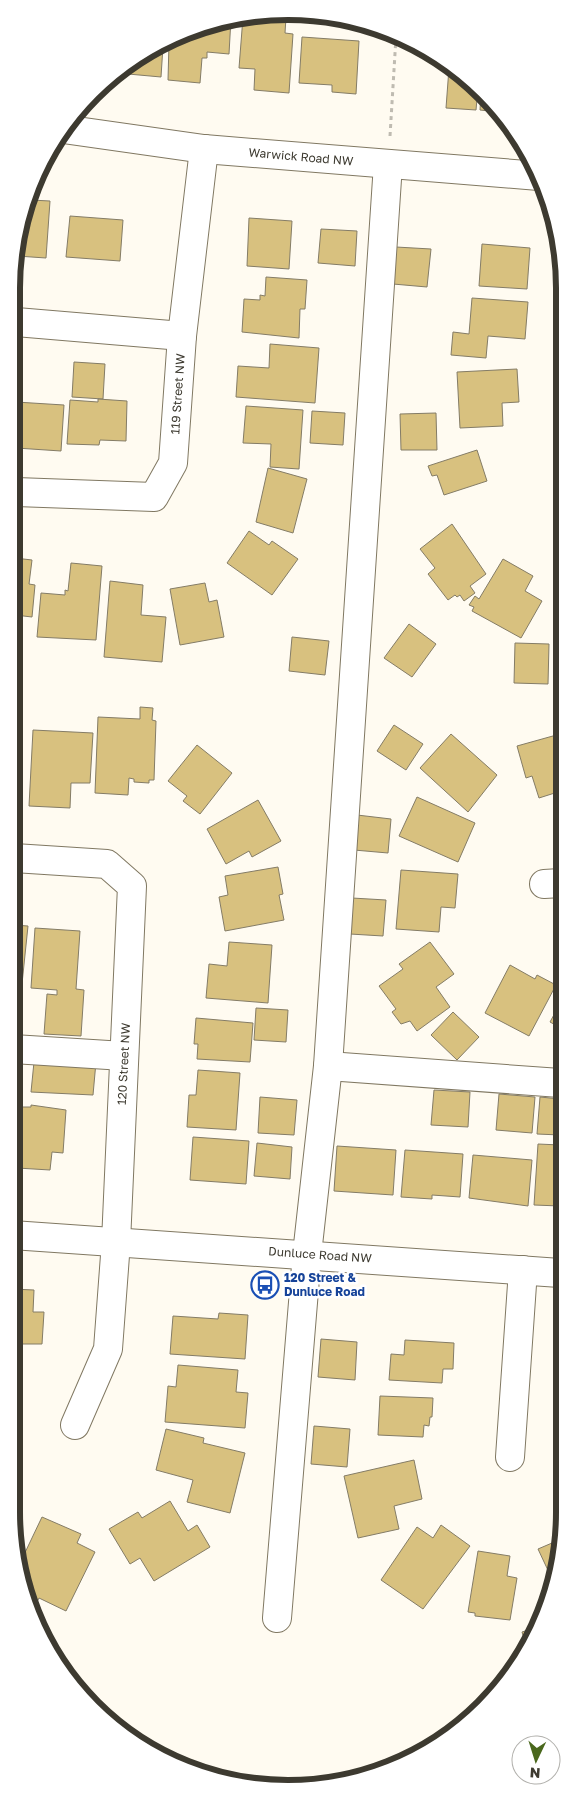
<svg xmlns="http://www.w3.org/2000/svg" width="576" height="1800" font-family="'Golos Text',sans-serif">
  <rect width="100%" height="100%" fill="#fffbf1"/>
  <!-- building -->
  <g fill="#d8c17f" stroke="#847c66">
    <path d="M243 17H286L285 33 293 34 289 93 254 90 255 69 239 68Z"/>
    <path d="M231 18 229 54 207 52V58H202L200 83 168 80 169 43Z"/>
    <path d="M302 37 359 41 356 94 332 92V85L299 83Z"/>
    <path d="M163 46 161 77 128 74 129 63 134 58Z"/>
    <path d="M449 68 478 88 476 110 446 108Z"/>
    <path d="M481 91 484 93 498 112 480 110Z"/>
    <path d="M31 200 50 201 46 258 17 256V234Z"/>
    <path d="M70 216 123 220 120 261 66 257Z"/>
    <path d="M249 218 292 221 289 269 247 266Z"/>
    <path d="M321 229 357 231 355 266 318 263Z"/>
    <path d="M482 244 530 248 527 289 479 286Z"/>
    <path d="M396 247 431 249 427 287 393 284Z"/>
    <path d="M266 277 307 280 305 309H300L299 338 242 332 244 299 260 300V295L265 296Z"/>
    <path d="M472 298 528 302 525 339 488 336 486 358 451 355 453 332 469 334Z"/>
    <path d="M270 344 319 348 315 403 236 397 238 366 269 368Z"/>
    <path d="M74 362 105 364 103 399 72 397Z"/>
    <path d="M517 369 519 402 502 403 503 426 460 428 457 372Z"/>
    <path d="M98 399 127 401 126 441 100 440 99 445 67 444 70 400 98 402Z"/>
    <path d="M16 402 64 405 61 451 16 448Z"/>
    <path d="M246 406 303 410 299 469 270 467 271 444 243 443Z"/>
    <path d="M312 411 345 413 343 445 310 443Z"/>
    <path d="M436 413 437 450H401L400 414Z"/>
    <path d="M477 450 487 481 444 495 437 475 432 476 428 466Z"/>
    <path d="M268 468 307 479 293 533 256 522Z"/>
    <path d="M452 524 486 574 470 586 475 593 464 601 460 595 457 597 455 595 448 600 428 574 435 568 420 549Z"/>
    <path d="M249 531 269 545 272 541 298 559 272 595 227 563Z"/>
    <path d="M15 558 32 560 29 584 35 585 32 617 15 615Z"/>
    <path d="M503 559 533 576 525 591 542 601 521 638 472 611 474 607 469 605 475 596 479 599Z"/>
    <path d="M71 563 102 566 96 640 37 637 41 593 65 595V590L68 591Z"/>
    <path d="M110 581 143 585 141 615 166 617 162 662 104 657Z"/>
    <path d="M205 583 209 602 217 600 224 637 180 645 170 589Z"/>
    <path d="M409 624 436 644 412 677 384 658Z"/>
    <path d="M292 637 329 641 325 675 289 671Z"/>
    <path d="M515 643 549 644 548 684 514 683Z"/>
    <path d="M140 707 153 708 152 720 156 721 154 780H149V783L134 782V779L129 778 128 795 95 793 98 717 140 719Z"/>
    <path d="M394 725 423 744 406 770 377 751Z"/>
    <path d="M33 730 93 733 90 783H71L70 808 29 806Z"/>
    <path d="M451 734 497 775 468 812 420 768Z"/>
    <path d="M560 734 561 791 539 798 532 776 526 778 517 746Z"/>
    <path d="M14 743H19L18 762 14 761Z"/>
    <path d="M197 745 232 773 200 814 183 801 187 796 168 781Z"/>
    <path d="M14 765H18L16 807H14Z"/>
    <path d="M417 797 475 823 458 862 399 836Z"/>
    <path d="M258 800 281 841 252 857 249 851 226 864 207 829Z"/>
    <path d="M357 815 391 819 388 853 354 850Z"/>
    <path d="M278 867 283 894 279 895 284 920 225 931 219 897 228 895 225 876Z"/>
    <path d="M401 870 458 874 455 908 441 907 439 932 396 929Z"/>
    <path d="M352 898 386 900 383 936 350 934Z"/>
    <path d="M14 925 28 926 20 1003H13Z"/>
    <path d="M35 928 80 931 76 989 84 990 81 1036 44 1034 47 994 57 995V990L31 988Z"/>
    <path d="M229 942 272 945 268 1003 206 998 209 964 227 966Z"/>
    <path d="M430 942 454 974 436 987 450 1007 417 1031 410 1021 401 1024 392 1012 396 1009 379 986 403 969 399 964Z"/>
    <path d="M510 965 535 979 537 975 556 985 529 1036 485 1013Z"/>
    <path d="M561 1002V1028L550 1022Z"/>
    <path d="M256 1008 288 1010 286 1042 254 1040Z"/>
    <path d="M453 1012 479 1037 457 1060 431 1035Z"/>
    <path d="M196 1018 253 1023 250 1062 197 1059 198 1044H194Z"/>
    <path d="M34 1062H96L93 1095 31 1092Z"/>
    <path d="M198 1070 240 1073 236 1130 187 1127 189 1095H196Z"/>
    <path d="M434 1090 470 1092 468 1127 431 1125Z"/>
    <path d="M499 1094 535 1097 532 1133 496 1130Z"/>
    <path d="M260 1097 297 1100 294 1135 258 1133Z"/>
    <path d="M540 1097 560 1099V1135L537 1134Z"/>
    <path d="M31 1105 66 1110 63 1153 52 1152 50 1170 17 1168 21 1107H31Z"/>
    <path d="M13 1119H16L13 1163Z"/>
    <path d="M193 1137 249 1141 246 1184 190 1180Z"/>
    <path d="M257 1143 292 1147 290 1179 254 1176Z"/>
    <path d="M538 1144 560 1145V1206L534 1205Z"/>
    <path d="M337 1146 396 1150 393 1195 334 1191Z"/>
    <path d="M405 1150 463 1154 460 1197 432 1195V1199L401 1197Z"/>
    <path d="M473 1155 532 1160 528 1206 469 1198Z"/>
    <path d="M12 1289 34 1290 33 1312H44L42 1344H12Z"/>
    <path d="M219 1313 248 1315 245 1359 170 1354 173 1316 218 1319Z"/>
    <path d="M321 1339 357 1342 355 1380 318 1377Z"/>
    <path d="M405 1340 454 1343 453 1369H443L442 1383 389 1380 391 1354 404 1355Z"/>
    <path d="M178 1365 238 1370 236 1392 248 1393 245 1428 165 1422 168 1386 176 1387Z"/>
    <path d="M380 1396 433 1398 432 1417H430L429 1426 424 1425 423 1437 378 1435Z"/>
    <path d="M314 1426 350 1429 347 1467 311 1464Z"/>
    <path d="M166 1429 204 1438 203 1443 245 1453 230 1513 187 1502 193 1480 156 1470Z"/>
    <path d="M414 1460 422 1499 394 1506 399 1529 358 1538 344 1476Z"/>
    <path d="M170 1501 188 1531 197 1525 210 1547 154 1581 140 1558 130 1564 109 1529 138 1512 142 1518Z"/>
    <path d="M42 1517 81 1534 77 1543 95 1552 66 1611 39 1598 36 1604 29 1600 21 1561Z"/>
    <path d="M441 1525 470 1546 423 1609 381 1580 417 1527 433 1538Z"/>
    <path d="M559 1540V1566L553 1581 538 1549Z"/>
    <path d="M478 1551 510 1556 507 1576 517 1578 510 1620 475 1616V1613L468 1612Z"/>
    <path d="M534 1628 526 1646 522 1632Z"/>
  </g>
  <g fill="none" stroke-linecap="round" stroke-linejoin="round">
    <!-- minor casing -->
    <g stroke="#807862" stroke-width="30">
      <g id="minor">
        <path d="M63 129 204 149 539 176"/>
        <path d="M16 322 182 336"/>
        <path d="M16 492 154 497 173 463 182 336 204 149"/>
        <path d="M14 858 107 864 132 886 116 1242 108 1349 75 1425"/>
        <path d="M544 884 561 883"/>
        <path d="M13 1049 124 1056"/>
        <path d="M328 1066 560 1083"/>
        <path d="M12 1235 560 1273"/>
        <path d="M510 1457 523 1270"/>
        <path d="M277 1618 307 1254 328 1066 388 164"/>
      </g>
    </g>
    <!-- path -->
    <g stroke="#bfbbb1" stroke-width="3" stroke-dasharray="4 4" stroke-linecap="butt">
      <path d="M390 136 396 37"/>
      <path d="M562 543V533"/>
    </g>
    <!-- minor -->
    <use href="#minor" stroke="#fff" stroke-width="28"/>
  </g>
  <!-- icons -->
  <defs>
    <g id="bus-ring" transform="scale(1.4375)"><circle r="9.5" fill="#fff" stroke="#1a4fb4" stroke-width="1.5"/><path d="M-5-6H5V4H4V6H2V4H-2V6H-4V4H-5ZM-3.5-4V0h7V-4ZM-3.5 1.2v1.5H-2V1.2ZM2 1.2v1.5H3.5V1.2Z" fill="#1a4fb4"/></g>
  </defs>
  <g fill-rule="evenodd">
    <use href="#bus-ring" x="265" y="1285"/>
  </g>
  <g text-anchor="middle" stroke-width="5" stroke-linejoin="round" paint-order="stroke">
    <!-- street labels -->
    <g font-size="12" fill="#3d3a30" stroke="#fff">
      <text transform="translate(301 157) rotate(5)" y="4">Warwick Road NW</text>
      <text transform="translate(178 394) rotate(-86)" y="4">119 Street NW</text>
      <text transform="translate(124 1064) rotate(-87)" y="4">120 Street NW</text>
      <text transform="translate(320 1255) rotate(4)" y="4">Dunluce Road NW</text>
    </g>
    <!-- transit labels -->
    <g font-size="12" font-weight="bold" fill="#164399" stroke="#fff" text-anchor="start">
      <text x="284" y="1282">120 Street &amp;<tspan x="284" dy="14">Dunluce Road</tspan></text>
    </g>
  </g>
  <!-- crop -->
  <path d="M0 0H576V1800H0ZM288 20H288A268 268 0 0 1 556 288V1512A268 268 0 0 1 288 1780H288A268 268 0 0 1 20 1512V288A268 268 0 0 1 288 20Z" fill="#fff" fill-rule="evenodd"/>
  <path fill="none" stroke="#3d3a30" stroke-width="6" d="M288 20H288A268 268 0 0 1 556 288V1512A268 268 0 0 1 288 1780H288A268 268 0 0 1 20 1512V288A268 268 0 0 1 288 20Z"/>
  <!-- north arrow -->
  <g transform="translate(536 1760) rotate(184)"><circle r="24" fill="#ffffff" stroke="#b1b0ac"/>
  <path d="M0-4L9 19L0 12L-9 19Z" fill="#4a681d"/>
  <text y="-8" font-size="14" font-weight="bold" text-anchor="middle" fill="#3d3a30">N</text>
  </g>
</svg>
